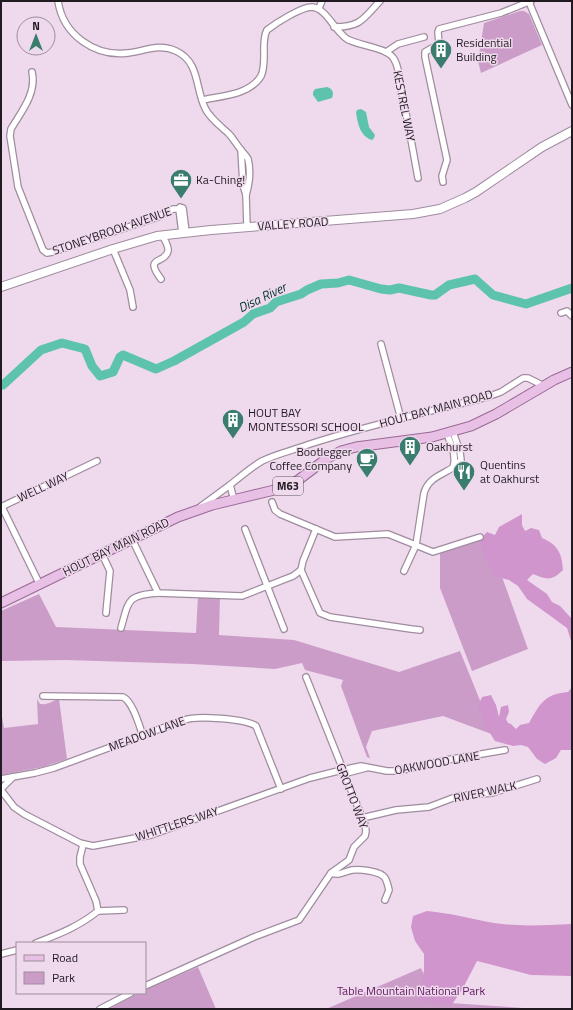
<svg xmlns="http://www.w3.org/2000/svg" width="573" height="1010" font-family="'Titillium Web',sans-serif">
  <rect width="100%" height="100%" fill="#efdaed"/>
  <!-- green -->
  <g fill="#cc9cc9">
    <path d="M520 11H524L529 14 542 45 481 73 478 61 484 23Z"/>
    <path d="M487 535 528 649 472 671 440 588V550Z"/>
    <path d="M39 594 56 627 196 633 198 596H220L219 635 294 640 399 672 460 651 494 735 443 716 372 731 366 747 370 758 367 757 341 686 343 680 305 670 302 663 275 669 192 664 66 660 1 661V611Z"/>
    <path d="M37 699 40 704C50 705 51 701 59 699L67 759 43 767 1 775V711L4 728 38 724Z"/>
    <path d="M198 967 216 1009H109L135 995 139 993H145V990Z"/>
    <path d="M421 968 435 1002 538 1009H326Z"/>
  </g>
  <!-- forest -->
  <g fill="#d095cc">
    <path d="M522 514V525L525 531 531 528 539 530 542 538C558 545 562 553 563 570 552 581 547 580 533 574L527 580 547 594 552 602 560 606 572 619V654L571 641 567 628 527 599 518 586 509 580 494 576 484 555 479 540 487 532 495 535 499 527Z"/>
    <path d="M572 687V750H561L556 758 545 764 537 759 528 747 521 745 513 746 495 741 488 730 478 706 482 697 491 695 496 705 499 717 501 707 508 705 509 712 506 719 508 723 511 724 516 729 520 725 529 723C540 704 544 694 568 692Z"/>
    <path d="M427 911C450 913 472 919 494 923 520 927 546 925 572 924V976L531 975 477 961 463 988 451 1006 419 1000 424 970V954L415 941 411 927 413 916Z"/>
  </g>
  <!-- water -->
  <g fill="#5dc3ad">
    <path d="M327 87C333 89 334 93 332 98L318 102 313 95V92L315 89Z"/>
    <path d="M361 109 366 112 369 127 375 135 374 138 372 140C360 136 358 124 356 113L357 110Z"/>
  </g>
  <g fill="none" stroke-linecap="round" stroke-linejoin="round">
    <!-- river -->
    <path stroke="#5dc3ad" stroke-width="9" d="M1 385H3L41 350 62 343 85 349 92 366 100 376 113 372 120 357 123 355 156 369 174 361 244 322 253 314 270 308 276 302 301 294 307 290 321 284 338 283 349 280 381 289 390 290 399 288 431 295H435L449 285 475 279 493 295 526 304 572 288"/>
    <!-- street casing -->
    <g stroke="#9f8c9e" stroke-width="8">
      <g id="street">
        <path d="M58 1C63 35 95 57 128 53 145 51 159 43 176 51 200 62 195 88 205 108 210 119 222 127 230 135 234 140 237 145 241 150 243 153 246 155 248 159 251 171 249 185 246 195"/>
        <path d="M529 2 572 105"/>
        <path d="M319 8 322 1"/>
        <path d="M334 27C361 27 363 19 380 1"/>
        <path d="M386 52 398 44 424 37"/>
        <path d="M32 72C37 93 21 112 11 129L10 136 18 187 43 250 47 253 53 252 158 217 173 209H179L180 207 183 208 186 232"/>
        <path d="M202 100C221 96 250 95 261 76 264 70 264 62 264 55 264 47 263 37 267 30 276 23 301 7 312 7 326 8 334 30 347 39 359 46 387 47 394 59 400 69 400 83 402 94 408 122 413 150 418 178"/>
        <path d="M241 150 243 185 246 195 247 227"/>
        <path d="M443 182 442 176 447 160 425 57V52L439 44 438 32 439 29 501 13 531 1"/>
        <path d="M179 209 182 233"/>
        <path d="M113 249 130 290 133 307"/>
        <path d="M161 279C143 255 165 265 168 251 169 246 164 239 162 235"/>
        <path d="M561 313 567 311 572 316"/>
        <path d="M381 344 401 419"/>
        <path d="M447 434C451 445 457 455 453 468"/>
        <path d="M234 500 230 485C240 477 250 468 262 461 276 454 294 450 310 444 368 425 428 412 487 397L501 392 523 378H528L544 386"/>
        <path d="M272 502 275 510 280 514 335 537 388 534 433 552 480 537"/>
        <path d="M1 507 97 461"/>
        <path d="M2 507 40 585"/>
        <path d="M200 507 230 485"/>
        <path d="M245 529 284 629"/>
        <path d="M316 529 303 561 301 570 320 613 330 617 411 629 420 630"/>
        <path d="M132 539 158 593 242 596 293 576 301 570"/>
        <path d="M102 554 110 571 106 613"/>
        <path d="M404 571 416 545 424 493C430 473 450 475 461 460L460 452 453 432"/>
        <path d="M121 628C129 600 127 595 158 593"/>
        <path d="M43 696 123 697C133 702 139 725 143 736"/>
        <path d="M343 774 366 768"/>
        <path d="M1 779 35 773 54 768 184 720C197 715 246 719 256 726L281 789"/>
        <path d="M1 789 13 777"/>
        <path d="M1 790 14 807 24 814 80 843 93 846 151 835 310 778 342 770 361 766 387 771H399L446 760 505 750"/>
        <path d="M362 818 396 810 429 807 458 796 492 793 537 779"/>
        <path d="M83 845 80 857V864L96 901 98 911"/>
        <path d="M331 873C339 876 343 872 352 870 359 869 381 871 385 878 387 881 388 886 389 890L385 900"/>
        <path d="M98 911 124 910"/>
        <path d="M36 943C59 934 78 927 98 911"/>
        <path d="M1 954 17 950"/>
        <path d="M145 986 254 937 299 920 331 873 349 860 354 847 365 836 366 831 365 825 306 677"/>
        <path d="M100 1009 131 993"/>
      </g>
    </g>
    <!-- secondary casing -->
    <g stroke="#9f8c9e" stroke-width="10">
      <path id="secondary" d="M1 287 113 249 157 236 211 230 413 214 440 209 465 198 476 192 542 147 572 131"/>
    </g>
    <!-- primary casing -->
    <g stroke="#986995" stroke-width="11">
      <path id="primary" d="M1 603 178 517 212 505 283 488 297 481 326 459 341 451 356 447 432 437 471 426 496 414 554 380 572 372"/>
    </g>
    <!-- street -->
    <use href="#street" stroke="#fff" stroke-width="5.5"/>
    <!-- secondary -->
    <use href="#secondary" stroke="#fff" stroke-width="8"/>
    <!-- primary -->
    <use href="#primary" stroke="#e8bfe5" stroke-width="9"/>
  </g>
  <!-- icons -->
  <defs>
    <g id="building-pin" transform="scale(1.15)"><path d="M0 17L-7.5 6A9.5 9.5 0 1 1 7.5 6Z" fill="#3a7d6e" stroke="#efdaed"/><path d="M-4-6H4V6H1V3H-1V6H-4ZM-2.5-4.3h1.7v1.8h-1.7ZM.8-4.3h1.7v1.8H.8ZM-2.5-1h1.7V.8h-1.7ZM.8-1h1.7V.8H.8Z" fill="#fff"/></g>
    <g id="office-pin" transform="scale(1.15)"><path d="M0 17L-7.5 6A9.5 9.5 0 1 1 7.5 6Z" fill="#3a7d6e" stroke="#efdaed"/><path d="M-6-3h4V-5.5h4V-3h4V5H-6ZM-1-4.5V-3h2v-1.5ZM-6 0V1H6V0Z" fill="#fff"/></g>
    <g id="cafe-pin" transform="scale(1.15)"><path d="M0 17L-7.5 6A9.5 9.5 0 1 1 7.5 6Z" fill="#3a7d6e" stroke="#efdaed"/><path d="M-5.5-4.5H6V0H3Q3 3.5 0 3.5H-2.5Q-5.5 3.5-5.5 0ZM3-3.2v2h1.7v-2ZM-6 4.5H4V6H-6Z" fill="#fff"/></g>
    <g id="restaurant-pin" transform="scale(1.15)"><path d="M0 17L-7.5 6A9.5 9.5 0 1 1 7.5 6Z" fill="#3a7d6e" stroke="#efdaed"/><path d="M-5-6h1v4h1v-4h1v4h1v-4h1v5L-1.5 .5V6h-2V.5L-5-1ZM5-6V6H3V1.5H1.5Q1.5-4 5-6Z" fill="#fff"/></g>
  </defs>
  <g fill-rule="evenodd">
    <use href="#building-pin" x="441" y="50"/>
    <use href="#office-pin" x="181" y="180"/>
    <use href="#building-pin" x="233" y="420"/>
    <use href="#building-pin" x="410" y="447"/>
    <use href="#cafe-pin" x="367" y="459"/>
    <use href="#restaurant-pin" x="464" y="472"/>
  </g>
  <g text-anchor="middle" stroke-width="3" stroke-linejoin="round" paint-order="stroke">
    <!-- shield labels -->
    <rect fill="#efdaed" stroke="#60545e" stroke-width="1" x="273" y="477" width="30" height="18" rx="3"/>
    <g font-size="11" font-weight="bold" fill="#221a21">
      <text x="288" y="490">M63</text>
    </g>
    <!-- poi labels -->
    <g font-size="12" fill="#221a21" stroke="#efdaed" text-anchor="start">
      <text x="456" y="47">Residential<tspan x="456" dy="14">Building</tspan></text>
      <text x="196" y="184">Ka-Ching!</text>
      <text x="248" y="417">HOUT BAY<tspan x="248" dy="14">MONTESSORI SCHOOL</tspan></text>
      <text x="426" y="451">Oakhurst</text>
      <text x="352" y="456" text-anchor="end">Bootlegger<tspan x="352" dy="14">Coffee Company</tspan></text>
      <text x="480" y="469">Quentins<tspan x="480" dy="14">at Oakhurst</tspan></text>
    </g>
    <!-- street labels -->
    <g font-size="12" fill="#221a21" stroke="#efdaed">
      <text transform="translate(404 106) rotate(79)" y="4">KESTREL WAY</text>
      <text transform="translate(293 224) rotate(-4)" y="4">VALLEY ROAD</text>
      <text transform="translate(112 231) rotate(-19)" y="4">STONEYBROOK AVENUE</text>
      <text transform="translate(436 409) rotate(-15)" y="4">HOUT BAY MAIN ROAD</text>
      <text transform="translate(43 487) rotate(-25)" y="4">WELL WAY</text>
      <text transform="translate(116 547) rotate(-26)" y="4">HOUT BAY MAIN ROAD</text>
      <text transform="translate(147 734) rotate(-20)" y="4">MEADOW LANE</text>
      <text transform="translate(437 763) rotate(-10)" y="4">OAKWOOD LANE</text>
      <text transform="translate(485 792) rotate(-12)" y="4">RIVER WALK</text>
      <text transform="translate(352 796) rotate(69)" y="4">GROTTO WAY</text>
      <text transform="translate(177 824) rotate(-18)" y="4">WHITTLERS WAY</text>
    </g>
    <!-- park labels -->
    <g font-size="12" fill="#5f1a5e" stroke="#efdaed">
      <text x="411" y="995">Table Mountain National Park</text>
    </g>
    <!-- water labels -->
    <g font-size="13" font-style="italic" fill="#03352c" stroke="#efdaed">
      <text transform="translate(262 297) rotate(-26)" y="5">Disa River</text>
    </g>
  </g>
  <!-- border -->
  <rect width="573" height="1010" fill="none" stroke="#221a21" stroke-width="4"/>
  <!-- legend -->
  <rect x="16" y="942" width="130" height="52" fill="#efdaed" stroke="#9d8d9b"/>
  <rect x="24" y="955" width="20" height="6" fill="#e8bfe5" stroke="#9d8d9b"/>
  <text x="52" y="962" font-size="12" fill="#221a21">Road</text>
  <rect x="24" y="972" width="20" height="12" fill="#cc9cc9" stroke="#9d8d9b"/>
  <text x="52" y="982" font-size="12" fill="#221a21">Park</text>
  <!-- north arrow -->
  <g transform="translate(36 36)"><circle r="19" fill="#efdaed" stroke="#9d8d9b"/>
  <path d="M0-3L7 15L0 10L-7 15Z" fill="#3a7d6e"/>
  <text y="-6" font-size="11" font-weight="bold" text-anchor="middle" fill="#221a21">N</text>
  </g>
</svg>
